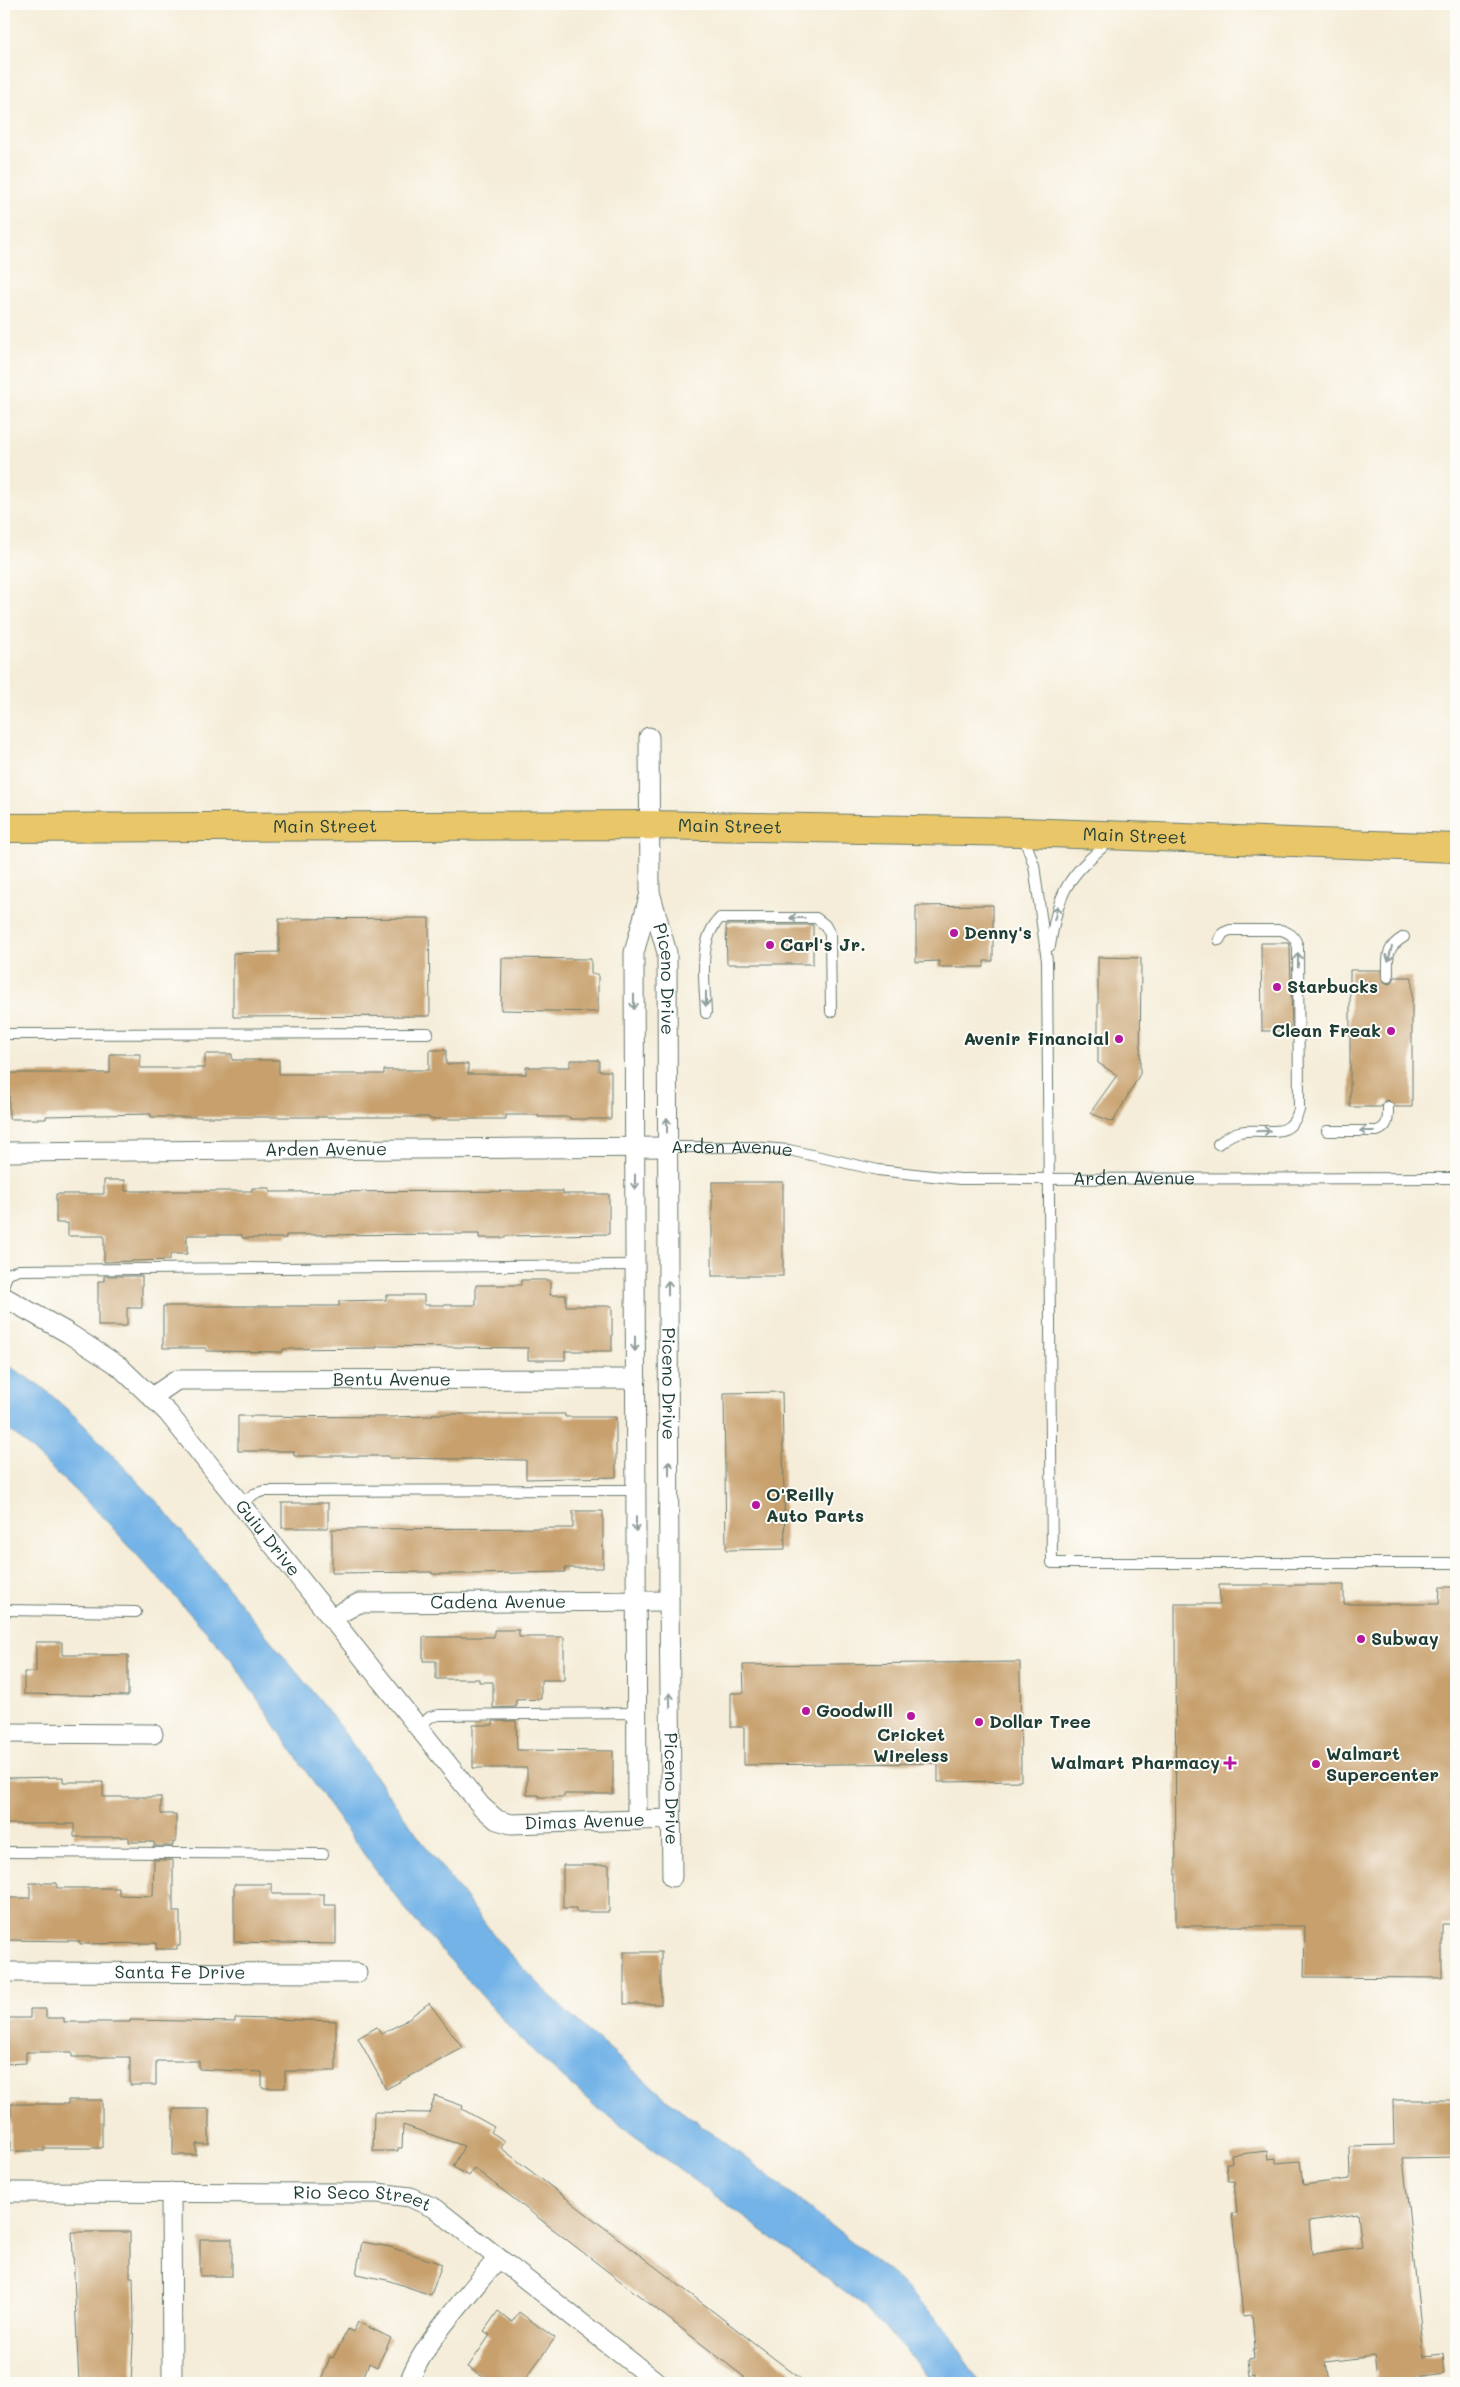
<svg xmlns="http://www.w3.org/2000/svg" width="1460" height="2387" font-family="Mali,sans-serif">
  <rect width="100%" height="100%" fill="#fdfcf7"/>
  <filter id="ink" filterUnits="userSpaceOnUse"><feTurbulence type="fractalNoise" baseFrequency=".02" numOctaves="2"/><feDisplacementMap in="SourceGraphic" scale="10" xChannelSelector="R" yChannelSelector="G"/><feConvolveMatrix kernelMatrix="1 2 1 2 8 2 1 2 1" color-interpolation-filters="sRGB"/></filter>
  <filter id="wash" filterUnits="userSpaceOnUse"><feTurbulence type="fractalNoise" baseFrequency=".0096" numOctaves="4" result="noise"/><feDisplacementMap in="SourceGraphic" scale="20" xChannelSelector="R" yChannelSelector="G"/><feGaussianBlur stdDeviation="1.12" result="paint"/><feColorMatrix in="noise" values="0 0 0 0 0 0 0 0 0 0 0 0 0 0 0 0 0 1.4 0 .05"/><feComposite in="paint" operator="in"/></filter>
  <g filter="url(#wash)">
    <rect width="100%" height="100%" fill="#f5edd9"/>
    <!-- water -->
    <path fill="#73b3e7" stroke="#49788e" d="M4 1363 42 1387 79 1420 161 1506 333 1717 420 1839 504 1948 567 2013 669 2101 756 2166 895 2277 947 2329 979 2383H930L915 2360 861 2304 596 2107 522 2041 412 1917 374 1868 325 1800 231 1659 102 1516 16 1435 4 1427Z"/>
    <g id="blocks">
      <!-- building -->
      <g fill="#c7a06d" fill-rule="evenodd">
        <path d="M993 905V961H984V967H939V961L916 962V906Z"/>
        <path d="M429 918 430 1016 233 1017V953L279 952V919Z"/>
        <path d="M726 925H813V964H727Z"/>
        <path d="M1261 943H1289L1290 946 1292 1031H1262Z"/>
        <path d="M1098 957 1141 958 1140 1074 1113 1122 1090 1113 1117 1075 1098 1063Z"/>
        <path d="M502 958 591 959V974H598V1012L501 1010Z"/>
        <path d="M1350 970H1381L1382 980 1388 984 1392 983 1395 977H1412V1107H1395L1388 1100 1384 1101 1381 1107H1350Z"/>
        <path d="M429 1050H446V1064H468V1074H526V1067H570V1060H599V1071H611V1119H570V1117H538V1115H506V1119H429V1117H151V1114L46 1116V1119H9V1073H110V1054H140V1068H205V1054H232V1060H279V1074H384V1070H429Z"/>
        <path d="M104 1180H125V1191H252V1188H270V1192L563 1191V1194H609V1234L505 1236V1238H479V1234L286 1235V1238H242V1235H187V1254H170V1260L104 1262V1236H68V1223H56V1194H104Z"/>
        <rect x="712" y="1182" width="71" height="94"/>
        <path d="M104 1276H142V1308H127V1326H98V1281H104Z"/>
        <path d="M521 1280H550V1295H566V1306H612V1351H565V1360H528V1348L377 1346V1348L283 1349V1352L206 1351V1348H163V1306H339V1301L386 1300V1295H424V1305H476V1285H521Z"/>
        <path d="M782 1392 785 1549 726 1550 724 1393Z"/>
        <path d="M432 1414H565V1417H616V1477L526 1479V1460L389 1458V1456H294V1451H238V1416L389 1417 432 1416Z"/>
        <rect x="282" y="1503" width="46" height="25"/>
        <path d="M573 1511H603V1568H565V1572L472 1574H432V1572L332 1573V1529L573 1528Z"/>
        <path d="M1219 1585H1344V1604H1439L1440 1587H1456V1924H1442V1978L1304 1977 1305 1926H1176L1175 1604H1220Z"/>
        <path d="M494 1630H519V1637H564V1680H541V1699L516 1700V1707L493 1708V1682H479V1679H436V1661H423V1637H494Z"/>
        <path d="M36 1642H62V1655H128V1696L24 1694V1672H36Z"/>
        <path d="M1020 1662 1021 1781 938 1782V1763L744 1765V1727H731V1693H744L743 1665Z"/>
        <path d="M493 1721H516L517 1750 613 1751V1794H564V1797H539V1795H527V1768H473V1725H493Z"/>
        <path d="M63 1777V1782H103V1797H161V1814H176V1842H173V1846H154V1842H129V1837H74V1824H4V1778Z"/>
        <path d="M154 1860H173V1912H180V1946H177V1949H156V1943L80 1944V1941L4 1940V1898H30V1883H57V1888H119V1895L153 1896Z"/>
        <path d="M563 1865H609V1912H576V1908H563Z"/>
        <path d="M234 1884H272V1894H324V1905H336V1944L234 1942Z"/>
        <rect x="624" y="1952" width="37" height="52"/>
        <path d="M429 2003 463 2048 386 2089 358 2038 377 2027 381 2034 402 2023Z"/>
        <path d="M30 2009H46V2018H64V2022H130V2020L235 2022V2018L336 2021V2071H285V2088H262V2072L199 2069V2061H156V2085H130V2057H72V2052H26V2063L4 2064V2018H30Z"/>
        <path d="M435 2096 463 2106 462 2109 494 2127 491 2132 505 2141 501 2148 806 2383H752L474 2168 469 2176 453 2167 464 2146 403 2125 402 2148H398V2151H373L374 2112 429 2113Z"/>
        <path d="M68 2100H102V2148H44V2151H11V2104H68Z"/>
        <path d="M1393 2100H1456V2157L1403 2158 1424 2356 1443 2354 1445 2374 1378 2383 1374 2356 1325 2362 1328 2383H1256L1255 2376 1250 2377 1248 2359 1254 2358 1253 2350H1255L1252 2315 1243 2316 1232 2213H1237L1234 2181H1228L1226 2163H1232L1231 2155 1267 2151 1268 2159 1276 2158V2163L1300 2161 1303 2185 1350 2179 1349 2146 1394 2145ZM1358 2214 1362 2247 1312 2254 1309 2221Z"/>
        <path d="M173 2109H209V2144H196V2155H173Z"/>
        <path d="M72 2232H130V2277H133L134 2323 131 2383H79Z"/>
        <rect x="200" y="2239" width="32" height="37"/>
        <path d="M362 2242 390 2247 442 2264 431 2295 387 2280 356 2274Z"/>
        <path d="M498 2311 512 2322 519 2312 555 2338 522 2383H492L468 2367 490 2335 484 2331Z"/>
        <path d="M358 2322 391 2338 377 2367 369 2363 361 2383H320L330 2357 333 2358 348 2329 353 2332Z"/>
      </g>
    </g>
  </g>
  <g filter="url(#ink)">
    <use href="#blocks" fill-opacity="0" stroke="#6a7b6e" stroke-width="1"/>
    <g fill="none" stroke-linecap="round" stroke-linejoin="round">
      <!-- service casing -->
      <g stroke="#6a7b6e" stroke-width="12">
        <g id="service">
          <path d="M1023 835 1034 865 1047 961 1052 1563H1456"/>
          <path d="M1050 946C1059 890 1067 877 1110 841"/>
          <path d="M1388 977C1388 957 1385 948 1404 937"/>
          <path d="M706 1013C705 983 697 941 720 918H816L825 925 830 934 831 1012"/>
          <path d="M4 1034 428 1033"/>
          <path d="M1327 1131H1377C1389 1127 1388 1118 1388 1107"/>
          <path d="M1218 1144C1225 1139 1230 1134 1239 1132 1264 1126 1289 1143 1299 1110L1298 947C1295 937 1291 933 1281 930H1230L1223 933 1219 940"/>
          <path id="s1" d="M668 1147H753L789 1150 878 1170 960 1179 1456 1178"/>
          <path d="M4 1283 8 1274 19 1270 635 1265"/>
          <path d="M241 1504 254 1494 264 1491 636 1490"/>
          <path d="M4 1610 136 1612"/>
          <path d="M419 1727 430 1717 439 1715 636 1713"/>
          <path d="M4 1852 323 1854"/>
        </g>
      </g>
      <!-- minor casing -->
      <g stroke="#6a7b6e" stroke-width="21">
        <g id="minor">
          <path id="s2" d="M649 737 650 892 667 953 669 1601 672 1877"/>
          <path id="s3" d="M4 1152 668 1147"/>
          <path id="s4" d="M4 1297 68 1333 120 1367 168 1413 481 1806 497 1820 511 1824 671 1819"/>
          <path id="s5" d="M152 1397 177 1380 636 1379"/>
          <path id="s6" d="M331 1618 359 1603 669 1601"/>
          <path d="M4 1733 153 1734"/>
          <path d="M637 1820 634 953 650 893"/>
          <path id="s7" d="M4 1972 357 1973"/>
          <path id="s8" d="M4 2192 378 2193 410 2197 436 2209 658 2383"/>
          <path d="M171 2192 172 2383"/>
          <path d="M409 2383C422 2343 471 2292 498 2258"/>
        </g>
      </g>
      <!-- trunk casing -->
      <g stroke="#6a7b6e" stroke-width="30">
        <g id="trunk">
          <path id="s9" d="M4 828 649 825 1022 832 1456 848"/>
        </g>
      </g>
      <!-- service -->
      <use href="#service" stroke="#fff" stroke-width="10"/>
      <!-- minor -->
      <use href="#minor" stroke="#fff" stroke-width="19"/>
      <!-- trunk -->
      <use href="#trunk" stroke="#e9c769" stroke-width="28"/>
    </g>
    <!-- one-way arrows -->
    <defs><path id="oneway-shaft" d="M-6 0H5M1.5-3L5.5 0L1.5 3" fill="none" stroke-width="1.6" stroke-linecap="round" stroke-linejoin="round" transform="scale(1.25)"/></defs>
    <g stroke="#8f9e9a">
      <use href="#oneway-shaft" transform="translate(1056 913) rotate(-76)"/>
      <use href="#oneway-shaft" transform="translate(797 918) rotate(180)"/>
      <use href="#oneway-shaft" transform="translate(1390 954) rotate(104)"/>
      <use href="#oneway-shaft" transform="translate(1298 960) rotate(-90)"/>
      <use href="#oneway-shaft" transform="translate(706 999) rotate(90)"/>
      <use href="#oneway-shaft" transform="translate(634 1002) rotate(90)"/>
      <use href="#oneway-shaft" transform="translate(667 1125) rotate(-90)"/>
      <use href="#oneway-shaft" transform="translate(1263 1131) rotate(-2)"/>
      <use href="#oneway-shaft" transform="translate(1367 1131) rotate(180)"/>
      <use href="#oneway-shaft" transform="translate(635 1182) rotate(90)"/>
      <use href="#oneway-shaft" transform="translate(668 1288) rotate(-90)"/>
      <use href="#oneway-shaft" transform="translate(635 1344) rotate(90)"/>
      <use href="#oneway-shaft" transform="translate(669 1468) rotate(-90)"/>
      <use href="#oneway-shaft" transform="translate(636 1524) rotate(90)"/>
      <use href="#oneway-shaft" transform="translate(670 1700) rotate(-91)"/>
    </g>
  </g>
  <!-- markers -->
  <g fill="#b5179e" stroke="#fdfcf7" stroke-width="2">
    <circle cx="954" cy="933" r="5"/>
    <circle cx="770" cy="945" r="5"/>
    <circle cx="1277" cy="987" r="5"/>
    <circle cx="1391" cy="1031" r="5"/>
    <circle cx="1119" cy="1039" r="5"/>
    <circle cx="756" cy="1505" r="5"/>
    <circle cx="1361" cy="1639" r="5"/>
    <circle cx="806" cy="1711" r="5"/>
    <circle cx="911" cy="1716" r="5"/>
    <circle cx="979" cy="1722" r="5"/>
    <path d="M1227.5 1755.5h5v5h5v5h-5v5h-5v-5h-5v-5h5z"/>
    <circle cx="1316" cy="1764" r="5"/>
  </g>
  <g text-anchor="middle" stroke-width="4" stroke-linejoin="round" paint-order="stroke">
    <!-- street labels -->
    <g font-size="18" fill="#1f3d34" stroke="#fdfcf7">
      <text dy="6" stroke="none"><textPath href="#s9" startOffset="726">Main Street</textPath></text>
      <text dy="6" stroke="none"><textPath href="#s9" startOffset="321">Main Street</textPath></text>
      <text dy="6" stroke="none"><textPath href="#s9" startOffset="1131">Main Street</textPath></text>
      <text dy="6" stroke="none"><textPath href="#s2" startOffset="244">Piceno Drive</textPath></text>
      <text dy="6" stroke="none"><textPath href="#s3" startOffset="322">Arden Avenue</textPath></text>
      <text dy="6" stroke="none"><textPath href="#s1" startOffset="64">Arden Avenue</textPath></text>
      <text dy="6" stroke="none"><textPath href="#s1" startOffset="469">Arden Avenue</textPath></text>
      <text dy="6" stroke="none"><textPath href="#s5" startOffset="245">Bentu Avenue</textPath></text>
      <text dy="6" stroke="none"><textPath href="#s2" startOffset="649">Piceno Drive</textPath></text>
      <text dy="6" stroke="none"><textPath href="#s4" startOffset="362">Guiu Drive</textPath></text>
      <text dy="6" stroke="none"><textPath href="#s6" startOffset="171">Cadena Avenue</textPath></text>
      <text dy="6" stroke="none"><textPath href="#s2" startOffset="1054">Piceno Drive</textPath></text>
      <text dy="6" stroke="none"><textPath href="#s4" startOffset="814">Dimas Avenue</textPath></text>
      <text dy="6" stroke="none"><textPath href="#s7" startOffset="176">Santa Fe Drive</textPath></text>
      <text dy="6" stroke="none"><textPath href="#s8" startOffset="359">Rio Seco Street</textPath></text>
    </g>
    <!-- poi labels -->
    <g font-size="18" font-weight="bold" fill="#1f3d34" stroke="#fdfcf7" text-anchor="start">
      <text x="964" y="939">Denny's</text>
      <text x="780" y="951">Carl's Jr.</text>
      <text x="1287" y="993">Starbucks</text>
      <text x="1381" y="1037" text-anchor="end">Clean Freak</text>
      <text x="1109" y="1045" text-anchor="end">Avenir Financial</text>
      <text x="766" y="1501">O'Reilly<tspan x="766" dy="21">Auto Parts</tspan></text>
      <text x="1371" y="1645">Subway</text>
      <text x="816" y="1717">Goodwill</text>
      <text x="989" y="1728">Dollar Tree</text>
      <text x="911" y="1741" text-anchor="middle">Cricket<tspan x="911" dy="21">Wireless</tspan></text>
      <text x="1326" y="1760">Walmart<tspan x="1326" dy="21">Supercenter</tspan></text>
      <text x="1220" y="1769" text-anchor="end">Walmart Pharmacy</text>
    </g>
  </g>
  <!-- margin -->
  <rect width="1460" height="2387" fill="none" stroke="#fdfcf7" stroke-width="20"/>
</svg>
